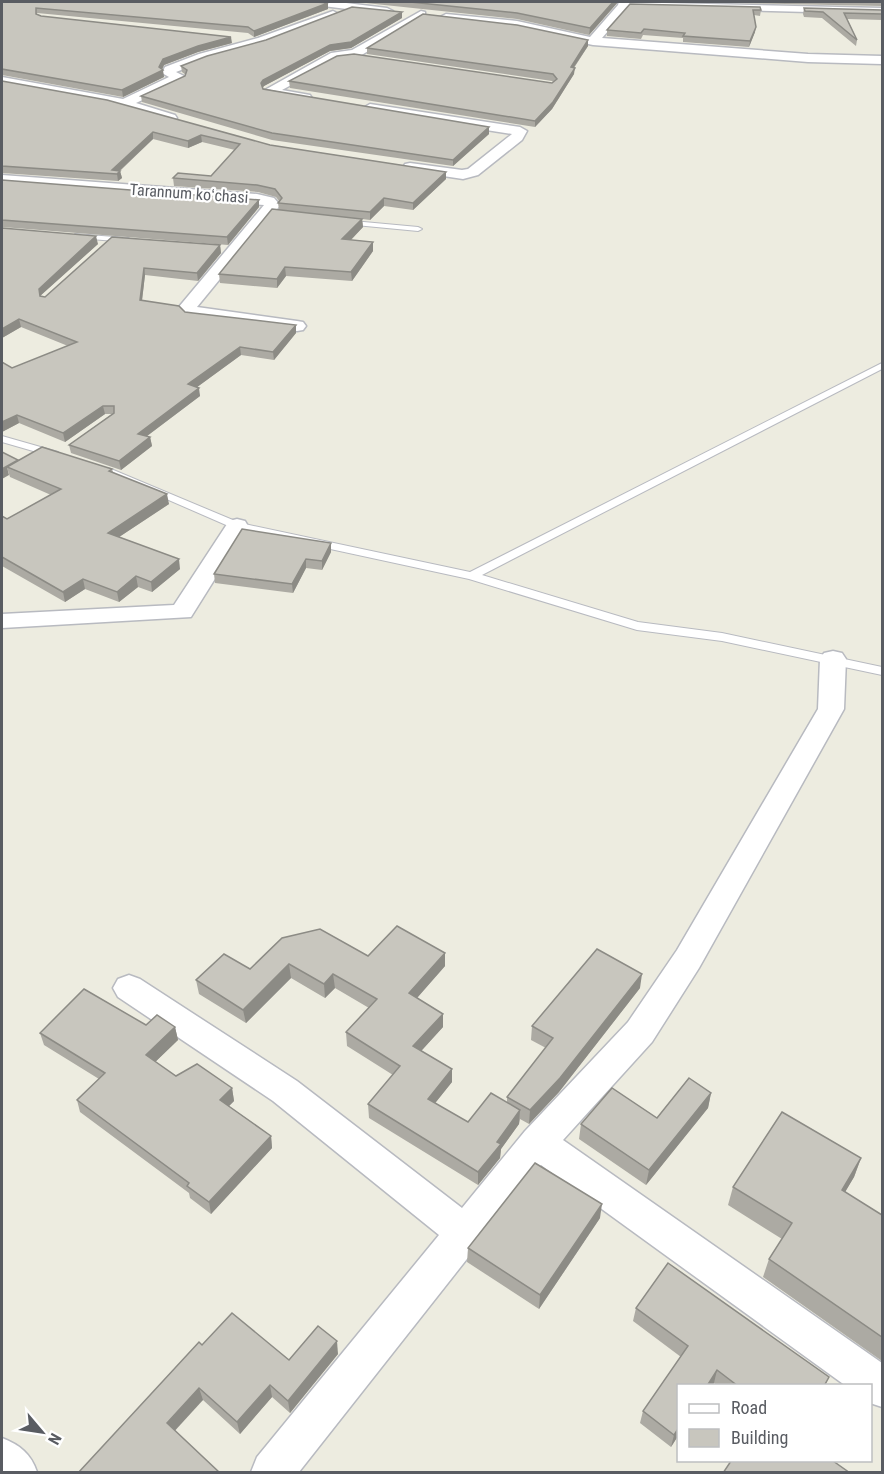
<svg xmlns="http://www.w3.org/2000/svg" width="884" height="1474" font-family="'Roboto Condensed',sans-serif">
  <rect width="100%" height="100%" fill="#edece0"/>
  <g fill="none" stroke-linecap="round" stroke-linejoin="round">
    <!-- service casing -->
    <g stroke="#b8bac0" stroke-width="2">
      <g id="service">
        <path d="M342 220 418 227 422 229 418 231 345 224H342Z"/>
        <path d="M75 234 128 238 132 240 128 242 78 238H75Z"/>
        <path d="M882 363V369L482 575 638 622 722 633 882 667V675L722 641 637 630 469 579 233 528 102 471 107 468 111 469 240 523 470 572Z"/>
        <path d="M2 436 58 452 59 454 54 457 2 442Z"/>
      </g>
    </g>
    <!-- minor casing -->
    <g stroke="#b8bac0" stroke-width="3">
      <g id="minor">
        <path d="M309 2H338L387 8 393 11 387 14 315 5Z"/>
        <path d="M619 2 882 8V14L629 7 602 38 808 54 882 56V64L808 62 593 45 517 29 446 20 440 17 446 14 517 21 590 37 618 5Z"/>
        <path d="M333 11 339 14 337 16 266 44 207 60 176 72 186 77 185 80 136 103 175 115 177 118 175 121 170 122 109 104 2 85V77L123 99 169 77 162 73 165 67 199 54 258 38Z"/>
        <path d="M421 11 425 12V16L360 56 348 60H337L282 90 310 95 312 98 310 101 305 102 265 94 263 91 331 53 352 50Z"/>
        <path d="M370 104 520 127 527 131 522 140 478 175 463 179 410 171 403 167 405 164 410 163 462 170 468 169 512 134 365 111 363 108Z"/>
        <path d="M2 175 257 194 274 198 280 205 278 208 197 307 297 321 303 322 306 326 303 330 297 331 194 319 188 318 178 308 264 205 2 185Z"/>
        <path d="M237 519 245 521 248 526 191 617 2 628V614L174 605 229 521Z"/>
        <path d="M833 651 842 653 846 659 844 709 699 968 652 1042 563 1140 882 1363V1407L870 1403V1386H846L541 1165 299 1472H251L257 1457 439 1235 273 1101 118 997 113 988 118 979 129 975 140 979 297 1081 462 1208 525 1131 628 1022 677 950 818 709 820 659 824 653Z"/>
        <path d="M2 1438C20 1445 31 1454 37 1472H2Z"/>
      </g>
    </g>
    <!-- service -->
    <use href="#service" fill="#fff" fill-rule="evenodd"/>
    <!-- minor -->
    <use href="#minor" fill="#fff" fill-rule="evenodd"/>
  </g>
  <!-- wall -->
  <g fill="#acaaa3">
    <path d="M2 2 328 3V9L254 37 248 33 37 13V15L41 16 232 43 198 52 164 65 162 69 164 77 123 97 2 75V76Z"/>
    <path d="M356 2H618L589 35 517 19Z"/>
    <path d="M689 2H882V6Z"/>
    <path d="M630 4 761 10 760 16 754 15 755 32 749 47 683 42V38L643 35 641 39 607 36V30Z"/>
    <path d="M804 8 882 10V20L847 19 857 40 856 46 822 18 804 17 803 14Z"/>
    <path d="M402 18 351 48 330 51 264 86 262 88 489 134 453 166 272 140 142 102 141 96 185 76 186 75 182 72 181 66Z"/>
    <path d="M588 46 574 68V74L552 109 535 127 290 88 289 81 552 83 553 82 552 81 367 54V48Z"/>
    <path d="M2 81 270 145 446 172V179L413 210 384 206 370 220 362 219 363 227 351 240 373 242V251L352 281 286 276 277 288 220 283 219 274 279 210 278 203 279 201 276 197 258 192 174 186 173 178 211 176 235 150 202 142 188 148 153 139 120 171 122 178 118 181 2 173Z"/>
    <path d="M2 180 259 207 228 245 2 227Z"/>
    <path d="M2 228 98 244 40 296 45 297 220 245 221 253 198 281 145 275 142 301 185 312 296 333 274 360 241 355 197 387 200 396 147 436 150 437 152 446 121 470 71 453 69 445 112 414H105L65 442 19 423 2 432 12 368 68 346 21 327 2 338Z"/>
    <path d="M2 452 18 461 112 469 113 472 169 504 119 537 180 569 152 592 138 587 119 602 85 589 65 602 2 566V516L7 519 51 495 10 477Z"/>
    <path d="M331 552 322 570 306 568 293 593 215 583 214 574Z"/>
    <path d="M282 938 368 956 445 966 417 998 443 1014V1027L421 1051 452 1082 435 1103 468 1122 507 1102V1097L546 1048 531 1040 532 1026 640 988 559 1092 529 1124 520 1119 519 1124 501 1149 500 1158 478 1185 369 1118 368 1104 393 1075 347 1046 346 1032 369 1008 335 988 325 998 291 978 246 1023 199 994 196 980 250 969Z"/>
    <path d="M146 1025 175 1027 178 1040 155 1062 176 1076 232 1088 234 1101 229 1106 271 1136 272 1148 211 1214 190 1198 189 1193 80 1112 77 1100 99 1079 44 1045 40 1033Z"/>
    <path d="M711 1093 708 1108 646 1185 579 1139 581 1124 657 1118Z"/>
    <path d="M861 1158 854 1177 845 1192 882 1215V1361L763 1277 769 1259 782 1239 728 1205 733 1187Z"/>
    <path d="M600 1218 539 1309 467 1262 468 1248Z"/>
    <path d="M636 1308 829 1377 825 1386H717L714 1383 712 1386H678V1436L671 1447 640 1423 643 1411 681 1357 633 1321Z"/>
    <path d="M202 1345 289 1360 338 1354 290 1413 272 1397 240 1434 203 1400 78 1473Z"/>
  </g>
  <!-- shaded-wall -->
  <g fill="#8c8b85">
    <path d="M613 2H618L589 35 590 28Z"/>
    <path d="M328 3V9L254 37V31Z"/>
    <path d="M402 12V18L351 48 330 51 264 86 261 90V83L263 80 330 45Z"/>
    <path d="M756 27 755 32 749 47 750 41Z"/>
    <path d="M231 37 232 43 198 52 164 65 161 72 163 70 164 77 123 97 122 90 163 59 198 46Z"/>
    <path d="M588 40V46L570 73 571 67Z"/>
    <path d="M575 68 574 74 552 109 535 127V121Z"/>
    <path d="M489 127V134L453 166V160Z"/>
    <path d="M153 132V139L116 174 112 170Z"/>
    <path d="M201 135 202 142 188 148V141Z"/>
    <path d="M120 171 122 178 118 181 117 174Z"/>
    <path d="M446 172V179L413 210V203Z"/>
    <path d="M384 198V206L370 220V212Z"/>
    <path d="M259 200V207L228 245 227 237Z"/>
    <path d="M362 219 363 227 343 248 342 239Z"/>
    <path d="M96 236 98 244 40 296 41 304 39 289Z"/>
    <path d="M373 242V251L352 281 351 272Z"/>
    <path d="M220 245 221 253 198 281 197 273Z"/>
    <path d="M285 267 286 276 277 288V279Z"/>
    <path d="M144 268 145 275 141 308 140 300Z"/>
    <path d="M19 319 21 327 2 338V329Z"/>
    <path d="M296 325V333L274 360 273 352Z"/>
    <path d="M240 347 241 355 189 393 188 384Z"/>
    <path d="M199 388 200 396 139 442 138 434Z"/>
    <path d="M103 406 105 414 65 442 63 433Z"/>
    <path d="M17 415 19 423 2 432V422Z"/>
    <path d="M150 437 152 446 121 470 119 461Z"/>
    <path d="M18 460 16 471 7 467 9 475 2 479V469Z"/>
    <path d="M167 494 169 504 110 543 108 533Z"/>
    <path d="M331 543V552L322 570V561Z"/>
    <path d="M179 559 180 569 152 592 151 582Z"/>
    <path d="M306 559V568L293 593 292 584Z"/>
    <path d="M136 576 138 587 119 602 117 592Z"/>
    <path d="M83 579 85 589 65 602 63 592Z"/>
    <path d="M445 953V966L409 1007V993Z"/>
    <path d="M289 964 291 978 246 1023 243 1010Z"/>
    <path d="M333 974 335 988 325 998 324 984Z"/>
    <path d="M642 974 640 988 559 1092 529 1124 530 1110Z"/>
    <path d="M443 1014V1027L413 1060V1046Z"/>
    <path d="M175 1027 178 1040 149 1068 146 1055Z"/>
    <path d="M452 1069V1082L428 1112V1099Z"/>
    <path d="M232 1088 234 1101 223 1112 220 1100Z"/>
    <path d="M711 1093 708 1108 646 1185 649 1170Z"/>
    <path d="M520 1110 519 1124 501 1149 500 1158 478 1185V1172L497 1142Z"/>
    <path d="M271 1136 272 1148 211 1214 209 1202Z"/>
    <path d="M861 1158 854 1177 835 1209 842 1190Z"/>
    <path d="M602 1204 600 1218 539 1309 540 1295Z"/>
    <path d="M337 1341 338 1354 290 1413 288 1401Z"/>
    <path d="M717 1370 714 1383 712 1386H707Z"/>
    <path d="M270 1385 272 1397 240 1434 237 1422Z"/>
    <path d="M199 1388 203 1400 171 1435 167 1423Z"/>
    <path d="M678 1429V1436L671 1447 674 1435Z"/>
  </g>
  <!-- building -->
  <g fill="#c8c6be" stroke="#8c8b85" stroke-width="1.5">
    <path d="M2 2H316L328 3 254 31 248 27 36 8V14L41 16 231 37 198 46 163 59 159 67 163 70 122 90 2 69Z"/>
    <path d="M410 2H613L590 28 517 13Z"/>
    <path d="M630 4 760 7 761 10H753L756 27 750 41 683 36 685 33 644 29 641 33 607 30Z"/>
    <path d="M352 7 402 12 351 42 330 45 263 80 261 83 263 89 489 127 453 160 272 133 141 96 185 76 187 70 181 66 207 56 266 40Z"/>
    <path d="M804 8 882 10V14L844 13 857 40 823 12 805 11Z"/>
    <path d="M423 14 517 25 588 40 571 67 575 68 553 102 535 121 289 81 337 56 354 54 552 83 557 79 553 74 367 48Z"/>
    <path d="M2 81 107 100 270 145 446 172 413 203 384 198 370 212 278 203 282 198 275 189 257 185 173 178 178 173 211 176 240 144 201 135 188 141 153 132 112 170 120 171 117 174 2 166Z"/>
    <path d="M2 180 259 200 227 237 2 220Z"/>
    <path d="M272 209 362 219 342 239 373 242 351 272 285 267 277 279 219 274Z"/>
    <path d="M2 228 96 236 39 289 40 296 45 297 112 237 220 245 197 273 144 268 140 300 179 306 185 312 193 313 296 325 273 352 240 347 188 384 199 388 138 434 150 437 119 461 69 445 114 413V406H103L63 433 17 415 2 422V362L12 368 77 342 19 319 2 329Z"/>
    <path d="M42 447 112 469 109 471 167 494 108 533 179 559 151 582 136 576 117 592 83 579 63 592 2 557V516L7 519 61 489 7 467Z"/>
    <path d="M2 452 18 460 2 469Z"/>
    <path d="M242 529 331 543 322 561 306 559 292 584 214 574Z"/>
    <path d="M397 926 445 953 409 993 443 1014 413 1046 452 1069 428 1099 468 1122 491 1093 520 1110 497 1142 501 1144 478 1172 368 1104 400 1066 346 1032 377 999 333 974 324 984 289 964 243 1010 196 980 224 954 250 969 282 938 320 929 368 956Z"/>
    <path d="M597 949 642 974 560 1078 530 1110 507 1097 553 1038 532 1026Z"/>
    <path d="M84 989 146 1025 157 1015 175 1027 146 1055 176 1076 197 1064 232 1088 220 1100 271 1136 209 1202 187 1186 189 1183 77 1100 105 1073 40 1033Z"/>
    <path d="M689 1078 711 1093 649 1170 581 1124 612 1088 657 1118Z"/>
    <path d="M782 1112 861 1158 842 1190 882 1215V1337L769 1259 792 1223 733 1187Z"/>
    <path d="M535 1163 602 1204 540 1295 468 1248Z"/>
    <path d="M668 1263 829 1377 824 1386H738L717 1370 707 1386H678V1429L674 1435 643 1411 688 1346 636 1308Z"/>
    <path d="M232 1313 289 1360 318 1326 337 1341 288 1401 270 1385 237 1422 199 1388 167 1423 220 1473H78L199 1342 202 1345Z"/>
    <path d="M731 1461H833L850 1473H723Z"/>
  </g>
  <g text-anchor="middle" stroke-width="4.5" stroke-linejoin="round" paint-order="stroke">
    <!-- far-street labels -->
    <g font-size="16" fill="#595c62" stroke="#fff">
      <text transform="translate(189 193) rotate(4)" y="6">Tarannum koʻchasi</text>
    </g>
  </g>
  <!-- border -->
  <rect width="884" height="1474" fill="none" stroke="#595c62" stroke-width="6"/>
  <!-- legend -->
  <rect x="677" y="1384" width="195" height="78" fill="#ffffff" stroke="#bdbec0" stroke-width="1.5"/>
  <rect x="689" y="1404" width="30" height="9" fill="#ffffff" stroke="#bdbec0" stroke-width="1.5"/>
  <text x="731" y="1414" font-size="18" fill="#595c62">Road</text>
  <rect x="689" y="1429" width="30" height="18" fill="#c8c6be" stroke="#bdbec0" stroke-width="1.5"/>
  <text x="731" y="1444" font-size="18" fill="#595c62">Building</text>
  <!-- north arrow -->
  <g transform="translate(42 1432) rotate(119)" stroke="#ffffff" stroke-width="4.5" paint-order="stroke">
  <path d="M0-4.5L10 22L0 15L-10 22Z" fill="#595c62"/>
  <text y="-9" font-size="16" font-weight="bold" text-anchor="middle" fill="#595c62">N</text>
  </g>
</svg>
